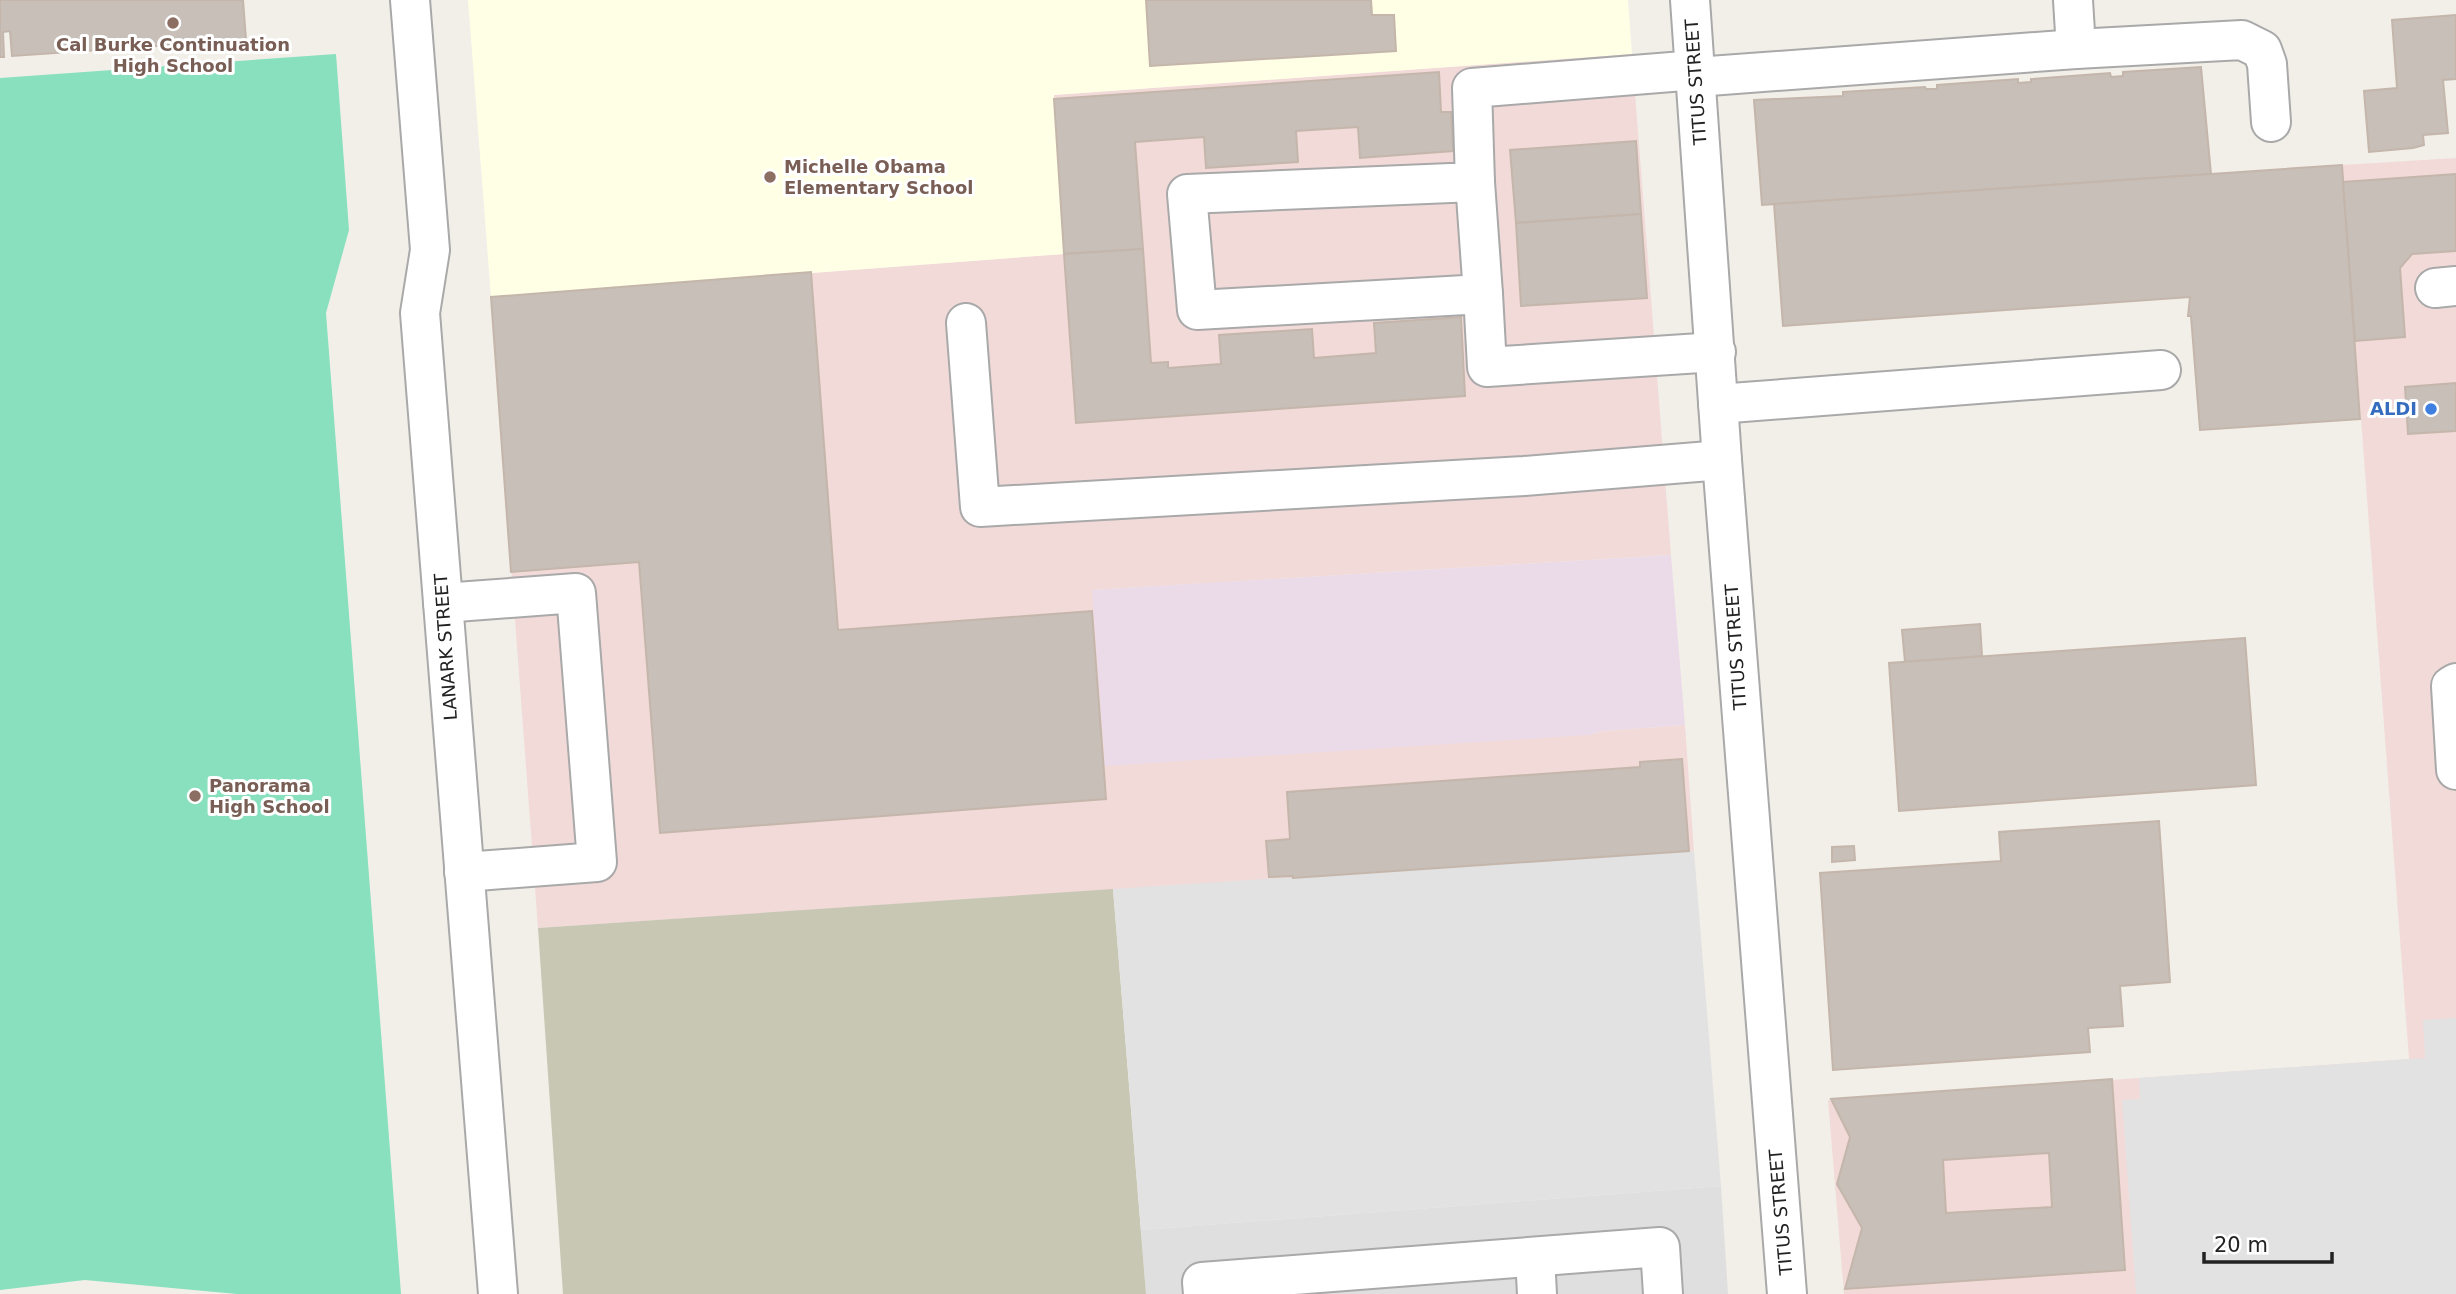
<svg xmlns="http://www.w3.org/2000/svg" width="2456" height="1294" font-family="'DejaVu Sans',sans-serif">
  <rect width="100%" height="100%" fill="#f2efe9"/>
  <!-- residential -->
  <path fill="#e0dfdf" d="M1721 1186 1728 1294H1146L1141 1230Z"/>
  <!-- commercial -->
  <g fill="#f2dad9">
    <path d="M1632 54 1671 555 1093 590 1589 735 1603 731 1685 725 1694 851 538 928 491 297 1063 254 1053 95Z"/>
    <path d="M2456 158V1294H1844L1828 1100 2409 1059 2342 165Z"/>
  </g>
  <!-- industrial -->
  <path fill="#ebdbe8" d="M1671 555 1685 725 1603 731 1589 735 1105 766 1092 590Z"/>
  <!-- education -->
  <path fill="#ffffe5" d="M468 0H1628L1632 54 1054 95 1064 254 491 297Z"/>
  <!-- construction -->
  <path fill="#c7c7b4" d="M1113 889 1146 1294H563L538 928Z"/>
  <!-- pitch -->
  <path fill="#88e0be" d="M336 54 349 230 326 313 401 1294H237L85 1280 0 1290V78Z"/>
  <!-- parking -->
  <g fill="#e2e2e2">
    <path d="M1694 851 1721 1186 1141 1230 1113 889Z"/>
    <path d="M2456 1018V1294H2136L2122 1100 2140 1099 2139 1078 2425 1058 2423 1020Z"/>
  </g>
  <!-- building -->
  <g fill="#c7bfb8" stroke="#c4b6ab" stroke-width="2" fill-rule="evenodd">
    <path d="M0 0H243L246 40 12 56 10 31 3 32 4 57H0Z"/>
    <path d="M1146 0H1371L1372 15H1394L1396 51 1150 66Z"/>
    <path d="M2456 15V79L2443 80 2448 133 2423 135 2424 145 2413 148 2369 152 2364 91 2397 88 2392 20Z"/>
    <path d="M2201 67 2211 174 1762 205 1754 100 1843 96V92L1925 87 1926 89H1937V85L2018 79V83L2031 82V79L2110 73 2111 77 2123 76V72Z"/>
    <path d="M1439 72 1441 112H1451L1453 151 1360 158 1358 127 1296 131 1298 162 1206 168 1204 137 1135 142 1143 249 1064 254 1054 99Z"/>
    <path d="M1636 141 1641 214 1516 223 1510 150Z"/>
    <path d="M2342 165 2360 419 2200 430 2191 316H2188L2190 297 1783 326 1774 204Z"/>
    <path d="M2456 174V251L2412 254 2400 268 2405 337 2355 341 2343 182Z"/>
    <path d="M1641 214 1647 298 1521 306 1516 223Z"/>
    <path d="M1143 249 1151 363 1168 362V368L1221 364 1219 335 1312 329 1314 358 1376 353 1374 323 1461 317 1465 396 1076 423 1064 254Z"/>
    <path d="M811 272 838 630 1092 611 1106 799 660 833 639 562 511 572 491 297Z"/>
    <path d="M2456 383V431L2408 434 2405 387Z"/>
    <path d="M1980 624 1982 656 1905 662 1902 630Z"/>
    <path d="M2245 638 2256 785 1899 811 1889 663Z"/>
    <path d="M1682 759 1689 851 1293 878V876L1269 877 1266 841 1290 839 1287 792 1640 767V762Z"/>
    <path d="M2159 821 2170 982 2120 986 2123 1026 2088 1028 2090 1052 1833 1070 1820 873 2001 861 1999 832Z"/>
    <path d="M1854 846 1855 860 1832 862V847Z"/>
    <path d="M2112 1079 2125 1270 1845 1289 1862 1228 1837 1184 1850 1137 1831 1099ZM2049 1153 2052 1207 1946 1213 1943 1160Z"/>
  </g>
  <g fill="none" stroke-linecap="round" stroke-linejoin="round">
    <!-- minor casing -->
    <g stroke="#a9a9a9" stroke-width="42">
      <g id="minor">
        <path d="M410 0 430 250 420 313 498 1294"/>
        <path d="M1690 0 1722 460 1787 1294"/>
        <path d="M2073 0 2076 49 2242 40 2262 50 2267 64 2271 122"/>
        <path d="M1696 70 1472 88 1475 182 1187 194 1197 310 1483 294 1487 367 1716 352"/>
        <path d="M1696 77 2076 49"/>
        <path d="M1475 182 1483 294"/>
        <path d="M2435 288 2456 286"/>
        <path d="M966 323 980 507 1524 476 1722 460"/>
        <path d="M1718 404 2161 370"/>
        <path d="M443 603 576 593 597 862 464 872"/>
        <path d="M2456 683 2451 686 2456 770"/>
        <path d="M1535 1257 1537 1294"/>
        <path d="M1203 1294 1202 1282 1660 1247 1663 1294"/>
      </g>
    </g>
    <!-- minor -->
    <use href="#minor" stroke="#fff" stroke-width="38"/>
  </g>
  <!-- markers -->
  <g fill="#8d6e63" stroke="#fff" stroke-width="2.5">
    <circle cx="173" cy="23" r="7"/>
    <circle cx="770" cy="177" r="7"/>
    <circle cx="195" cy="796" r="7"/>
  </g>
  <circle fill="#3f7fe0" stroke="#fff" stroke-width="2.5" cx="2431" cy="409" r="7"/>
  <g text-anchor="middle" stroke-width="6" stroke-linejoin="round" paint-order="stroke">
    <!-- education labels -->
    <g font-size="18" font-weight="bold" fill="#785e54" stroke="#fff" text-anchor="start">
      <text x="173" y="51" text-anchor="middle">Cal Burke Continuation<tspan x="173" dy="21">High School</tspan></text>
      <text x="784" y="173">Michelle Obama<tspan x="784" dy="21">Elementary School</tspan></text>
      <text x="209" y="792">Panorama<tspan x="209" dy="21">High School</tspan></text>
    </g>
    <!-- street labels -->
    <g font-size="18" fill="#222" stroke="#fff">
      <text transform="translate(1696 82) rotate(-94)" y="6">TITUS STREET</text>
      <text transform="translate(446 647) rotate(-94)" y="6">LANARK STREET</text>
      <text transform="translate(1736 647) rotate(-94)" y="6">TITUS STREET</text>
      <text transform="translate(1781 1212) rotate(-95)" y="6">TITUS STREET</text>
    </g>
    <!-- shop labels -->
    <g font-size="18" font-weight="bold" fill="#366cbe" stroke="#fff" text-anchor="end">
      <text x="2417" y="415">ALDI</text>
    </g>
  </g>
  <!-- scale -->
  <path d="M2204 1252v10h128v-10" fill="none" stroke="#222222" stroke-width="3.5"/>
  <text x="2214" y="1252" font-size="21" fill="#222222" stroke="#ffffff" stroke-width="5" paint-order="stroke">20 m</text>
</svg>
